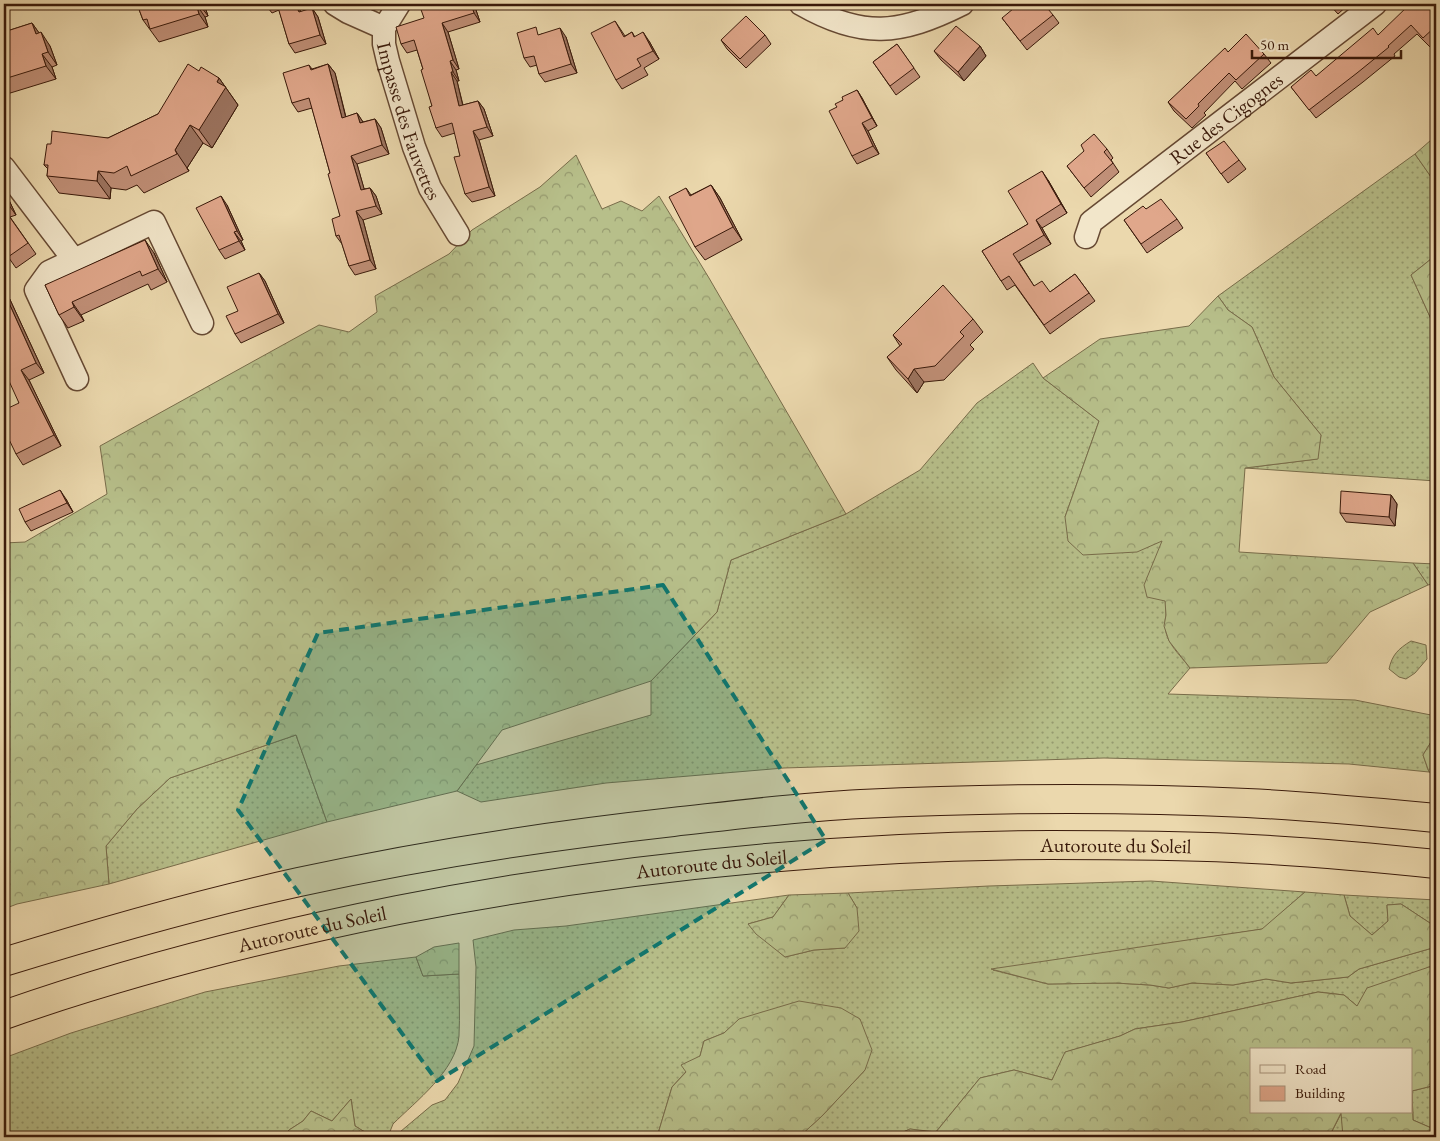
<svg xmlns="http://www.w3.org/2000/svg" width="1440" height="1141" font-family="'EB Garamond',serif">
  <defs>
    <pattern id="grass-dots" width="8" height="8" patternUnits="userSpaceOnUse" patternTransform="scale(1.25)"><rect width="8" height="8" fill="#b7bf8a"/><path d="M2 2h.1M6 6h.1" fill="none" stroke="#969a6f" stroke-width="1.8" stroke-linecap="round"/></pattern>
    <pattern id="forest-crowns" width="20" height="18" patternUnits="userSpaceOnUse" patternTransform="scale(1.25)"><rect width="20" height="18" fill="#b7bf8a"/><path d="M2 6a3 3 0 1 1 6 0M12 15a3 3 0 1 1 6 0" fill="none" stroke="#969a6f"/></pattern>
  </defs>
  <rect width="100%" height="100%" fill="#ebd8ad"/>
  <filter id="stains"><feTurbulence type="fractalNoise" baseFrequency=".004" numOctaves="4"/><feColorMatrix values="0 0 0 0 .2 0 0 0 0 .09 0 0 0 0 .02 0 0 0 .5 -.17"/></filter>
  <radialGradient id="worn" r=".72"><stop offset=".6" stop-color="#630" stop-opacity="0"/><stop offset="1" stop-color="#630" stop-opacity=".3"/></radialGradient>
  <!-- grass -->
  <g fill="url(#grass-dots)" stroke="#786c4a">
    <path d="M1415 154 1436 184V255L1411 275 1436 330V481L1245 468 1317 459 1321 435 1274 377 1252 327 1228 310 1218 296Z"/>
    <path d="M1033 363 1043 378 1099 421 1065 517 1163 540 1166 615C1161 639 1176 650 1190 668L1168 694 1355 700 1436 716V742H1431L1423 755 1429 772 1349 764 1104 758 784 768 606 783 481 802 457 791 476 765 651 715V681L717 612 731 560 846 514 920 470 977 403Z"/>
    <path d="M1413 563 1436 564V583L1428 585Z"/>
    <path d="M1411 641 1426 645 1427 659 1415 673 1406 679 1399 677 1389 669C1392 655 1398 649 1411 641Z"/>
    <path d="M296 735 327 822 109 884 106 846 137 809 170 778Z"/>
    <path d="M1151 881 1305 892 1263 929 993 970 1048 984 1115 983 1150 985 1169 988 1192 983 1233 985 1266 979 1291 983 1348 977 1359 969 1436 947V967H1429L1357 1006 1344 995 1318 992 1182 1022 1135 1029 1120 1036 1066 1052 1052 1080 1014 1070 980 1078 935 1133 910 1129 892 1137H799L822 1116 865 1070 740 1019 724 1033 704 1041 700 1056 672 1087 657 1137H373L355 1126 351 1099 332 1121 311 1111 303 1121 289 1130 284 1137H4V1058L71 1033 205 992 339 966 416 957 423 976 459 974C459 994 460 1016 459 1036 456 1071 416 1101 393 1124L389 1134 394 1137 432 1105 445 1100 458 1083 474 1046 476 967 473 940 514 930 566 926 789 895 773 917 748 924 785 957 814 950 845 948 857 908 848 893 989 886Z"/>
    <path d="M1344 895 1436 900V927L1401 904 1387 905 1388 921 1372 935 1350 916Z"/>
    <path d="M1436 1085V1130L1413 1120 1412 1091Z"/>
    <path d="M1342 1112 1343 1137H1329Z"/>
  </g>
  <!-- forest -->
  <g fill="url(#forest-crowns)" stroke="#786c4a" fill-rule="evenodd">
    <path d="M1436 139V184L1415 154 1431 140Z"/>
    <path d="M576 155 602 209 621 201 642 211 659 196 709 278 846 514 731 560 717 612 651 681 502 730 457 791 327 822 296 735 170 778 137 809 106 846 109 884 17 904 4 909V543L25 542 107 494 100 446 319 325 349 332 377 312 375 296 449 254 472 230 540 187Z"/>
    <path d="M1436 255V330L1411 275Z"/>
    <path d="M1218 296 1228 310 1252 327 1274 377 1321 435 1318 459 1245 468 1239 552 1413 563 1428 585 1370 612 1327 663 1190 668 1169 641 1164 626 1166 615 1165 601 1147 597 1144 585 1162 541 1137 552 1083 555 1068 541 1065 517 1099 421 1043 378 1100 339 1189 326Z"/>
    <path d="M1431 742H1436V774L1429 772 1423 755Z"/>
    <path d="M1305 892 1344 895 1350 916 1372 935 1388 921 1387 905 1401 904 1436 927V947L1359 969 1348 977 1291 983 1266 979 1233 985 1192 983 1169 988 1150 985 1115 983 1048 984 991 969 1262 929Z"/>
    <path d="M848 893 857 908 859 931 845 948 814 950 785 957 756 934 748 924 773 917 789 895Z"/>
    <path d="M459 943V974L423 976 416 957 434 947Z"/>
    <path d="M1429 967H1436V1085L1412 1091 1413 1120 1436 1130V1137H1343L1341 1113 1329 1137H892L910 1129 936 1132 980 1078 1014 1070 1052 1080 1065 1052 1120 1036 1135 1029 1182 1022 1318 992 1344 995 1357 1006 1367 988ZM1251 1050H1411V1112H1251Z"/>
    <path d="M799 1001 841 1008 860 1019 872 1050 865 1070 822 1116 799 1137H657L672 1087 686 1072 681 1065 700 1056 704 1041 724 1033 739 1019Z"/>
    <path d="M351 1099 355 1126 373 1137H284L289 1130 303 1121 311 1111 332 1121Z"/>
  </g>
  <g fill="none" stroke-linecap="round" stroke-linejoin="round">
    <!-- minor casing -->
    <g stroke="#664933" stroke-width="25">
      <g id="minor">
        <path d="M335 4 348 12 384 28"/>
        <path id="s1" d="M399 4 384 28V44L388 61 414 147 430 188 458 234"/>
        <path d="M801 4C862 39 900 35 962 4"/>
        <path d="M4 168 74 260"/>
        <path id="s2" d="M1086 237 1091 222 1375 4"/>
        <path d="M77 379 36 290 49 272 154 222 202 323"/>
      </g>
    </g>
    <!-- highway casing -->
    <g stroke="#39190a" stroke-width="30">
      <g id="highway">
        <path d="M4 962C101 932 199 904 299 882 423 855 547 836 673 822 736 815 798 807 861 804 990 798 1119 797 1247 803 1311 806 1373 812 1436 818"/>
        <path id="s3" d="M4 1015C132 970 264 937 398 910 613 868 831 846 1050 845 1111 845 1172 845 1233 848 1301 851 1369 857 1436 864"/>
      </g>
    </g>
    <!-- minor -->
    <use href="#minor" stroke="#f2e6ca" stroke-width="22"/>
    <!-- highway -->
    <use href="#highway" stroke="#ebd8ad" stroke-width="28"/>
  </g>
  <!-- wall -->
  <g fill="#c19078" stroke="#39190a">
    <path d="M137 4H204L208 16 205 17 208 27 159 42 143 20Z"/>
    <path d="M265 4H297L301 12 312 8 318 17 326 44 295 53 289 44 279 10 272 13Z"/>
    <path d="M474 4 480 22 448 32 459 69 456 70 459 81H457L463 105 478 101 484 109 493 136 479 140 495 196 472 202 465 194 460 156 455 133 442 137 436 128 432 106 423 69 417 50 407 53 401 44Z"/>
    <path d="M1329 4H1349L1338 14Z"/>
    <path d="M1436 4V40L1430 47 1417 34 1394 54 1395 56 1363 82 1316 118 1291 87 1316 76 1378 35Z"/>
    <path d="M1053 15 1059 23 1027 50 1002 18Z"/>
    <path d="M615 21 625 36 632 32 635 37 649 41 659 59 644 68 648 75 622 89 616 80Z"/>
    <path d="M32 23 39 33 50 46 57 65 52 67 56 79 7 94 4 90V32Z"/>
    <path d="M541 34 566 37 577 73 545 82 539 74 537 65 530 67 524 58Z"/>
    <path d="M765 35 771 44 746 68 727 49 721 40Z"/>
    <path d="M897 44 920 77 896 95 873 62Z"/>
    <path d="M980 46 986 56 964 81 941 60 934 51Z"/>
    <path d="M1228 52 1264 54 1271 63 1242 89 1235 81 1204 113 1206 115 1192 128 1174 111 1168 102Z"/>
    <path d="M328 64 335 73 346 117 357 113 363 122 375 119 381 128 389 154 357 164 364 189 370 188 376 196 382 214 363 220 376 269 355 275 349 266 342 244 336 236 340 216 330 173 312 108 298 112 292 103 309 65 312 69Z"/>
    <path d="M199 71 219 78 238 105 212 148 203 143 187 168 189 171 144 193 137 185 126 190 111 188 110 199 59 193 47 176 48 169 44 165 51 144 108 138 158 114Z"/>
    <path d="M857 90 862 98 877 126 868 131 879 154 857 164 852 156 837 107 843 100Z"/>
    <path d="M1107 149 1113 158 1111 160 1119 172 1091 197 1067 166Z"/>
    <path d="M1206 153 1239 160 1246 169 1228 183Z"/>
    <path d="M1048 180 1067 213 1042 228 1051 244 1019 262 1034 286 1050 292 1075 274 1095 301 1050 334 1015 285 1007 290 982 251 1028 224Z"/>
    <path d="M711 185 720 198 742 240 705 260 695 247 686 188 691 195Z"/>
    <path d="M4 192 7 196 16 215 10 217 36 254 16 268 4 251Z"/>
    <path d="M227 205 243 240 241 241 245 250 225 259 219 250Z"/>
    <path d="M1146 209 1177 219 1183 228 1147 253 1124 220Z"/>
    <path d="M154 253 167 282 151 290 148 284 81 315 84 321 68 328 59 315 45 285Z"/>
    <path d="M259 273 265 281 284 323 241 343 235 334 238 311Z"/>
    <path d="M6 291 44 373 29 380 61 446 23 465 16 454 19 403 7 354Z"/>
    <path d="M973 319 983 332 970 345 974 349 944 380 924 382 917 393 896 370 887 357 900 346 893 335Z"/>
    <path d="M1391 495 1397 504 1395 526 1346 522 1340 513Z"/>
    <path d="M66 499 73 512 31 531 25 522Z"/>
  </g>
  <!-- shaded-wall -->
  <g fill="#9d7561" stroke="#39190a">
    <path d="M196 4 205 17 208 27 199 14Z"/>
    <path d="M199 4H204L208 16Z"/>
    <path d="M295 4H297L305 21 299 12Z"/>
    <path d="M471 4H474L480 22 474 13Z"/>
    <path d="M312 8 318 17 326 44 320 35Z"/>
    <path d="M32 23 42 37 36 34Z"/>
    <path d="M442 23 448 32 459 69 453 60Z"/>
    <path d="M560 28 566 37 577 73 571 64Z"/>
    <path d="M41 32 50 46 57 65 48 52Z"/>
    <path d="M643 32 649 41 659 59 653 51Z"/>
    <path d="M980 46 986 56 964 81 958 72Z"/>
    <path d="M42 54 52 67 56 79 46 66Z"/>
    <path d="M450 61 456 70 459 81 453 72Z"/>
    <path d="M328 64 335 73 348 127 342 118Z"/>
    <path d="M451 72 457 81 465 115 459 106Z"/>
    <path d="M219 78 238 105 212 148 199 130 217 82Z"/>
    <path d="M857 90 862 98 877 126 872 118Z"/>
    <path d="M478 101 484 109 493 136 487 127Z"/>
    <path d="M357 113 363 122 360 123Z"/>
    <path d="M375 119 381 128 389 154 382 145Z"/>
    <path d="M862 123 868 131 879 154 873 146Z"/>
    <path d="M190 125 203 143 187 168 189 171 175 150Z"/>
    <path d="M473 131 479 140 495 196 489 187Z"/>
    <path d="M351 156 357 164 367 199 361 190Z"/>
    <path d="M98 171 111 188 110 199 97 181Z"/>
    <path d="M1042 171 1048 180 1067 213 1061 204Z"/>
    <path d="M711 185 720 198 742 240 733 227Z"/>
    <path d="M370 188 376 196 382 214 376 206Z"/>
    <path d="M4 192 7 196 16 215 8 204 4 195Z"/>
    <path d="M221 196 227 205 243 240 237 231Z"/>
    <path d="M356 211 363 220 376 269 370 260Z"/>
    <path d="M1036 220 1042 228 1051 244 1044 235Z"/>
    <path d="M234 232 241 241 245 250 239 241Z"/>
    <path d="M145 240 154 253 167 282 158 269Z"/>
    <path d="M259 273 265 281 284 323 278 314Z"/>
    <path d="M4 288 6 291 44 373 36 363 4 292Z"/>
    <path d="M72 302 81 315 84 321 74 307Z"/>
    <path d="M914 369 924 382 917 393 908 379Z"/>
    <path d="M21 370 29 380 61 446 54 435Z"/>
    <path d="M60 490 66 499 73 512 67 503Z"/>
    <path d="M1391 495 1397 504 1395 526 1389 517Z"/>
  </g>
  <!-- building -->
  <g fill="#e0a78b" stroke="#39190a">
    <path d="M137 4H196L199 14 150 29 147 19 143 20Z"/>
    <path d="M277 4H295L299 12 312 8 320 35 289 44Z"/>
    <path d="M419 4H471L474 13 442 23 453 60 450 61 453 72H451L459 106 478 101 487 127 473 131 489 187 465 194 454 157 460 156 452 123 436 128 429 107 432 106 421 70 423 69 414 40 401 44 396 27 424 18Z"/>
    <path d="M1019 4H1044L1053 15 1020 41 1002 18Z"/>
    <path d="M1410 4H1436V26L1423 38 1411 25 1388 46 1389 47 1357 73 1309 110 1291 87 1311 70 1316 76 1373 28 1378 35Z"/>
    <path d="M746 16 765 35 740 59 721 40Z"/>
    <path d="M615 21 624 37 632 32 634 37 643 32 653 51 637 59 641 66 616 80 591 33Z"/>
    <path d="M32 23 36 34 41 32 48 52 42 54 46 66 4 79V32Z"/>
    <path d="M956 26 980 46 958 72 934 51Z"/>
    <path d="M536 27 538 35 560 28 571 64 539 74 534 56 524 58 517 33Z"/>
    <path d="M1246 34 1264 54 1236 80 1229 73 1198 104 1199 106 1186 119 1168 102 1225 48 1228 52Z"/>
    <path d="M897 44 914 68 890 86 873 62Z"/>
    <path d="M188 64 199 71 201 67 219 78 217 82 226 87 199 130 190 125 175 150 177 154 131 176 127 166 114 173 98 171 97 181 47 176 48 165H44L47 144H51L52 131 108 138 158 114Z"/>
    <path d="M328 64 342 118 357 113 360 123 375 119 382 145 351 156 361 190 370 188 376 206 356 211 370 260 349 266 339 235 336 236 332 219 340 216 328 174 330 173 309 98 292 103 283 73 309 65 311 70Z"/>
    <path d="M857 90 872 118 862 123 873 146 852 156 829 111 837 107 835 104 843 100 842 97Z"/>
    <path d="M1094 134 1107 149 1104 152 1113 163 1084 188 1067 166 1084 151 1081 145Z"/>
    <path d="M1224 141 1239 160 1221 174 1206 153Z"/>
    <path d="M1042 171 1061 204 1036 220 1044 235 1013 254 1034 286 1042 281 1050 292 1075 274 1089 293 1044 325 1009 276 1001 281 982 251 1028 224 1008 191Z"/>
    <path d="M711 185 733 227 695 247 669 197 686 188 690 196Z"/>
    <path d="M4 195 8 204 4 205Z"/>
    <path d="M221 196 237 231 234 232 239 241 219 250 196 208Z"/>
    <path d="M1161 199 1177 219 1141 244 1124 220 1143 206 1146 209Z"/>
    <path d="M4 209 28 243 8 257 4 251Z"/>
    <path d="M145 240 158 269 142 276 140 271 72 302 74 307 59 315 45 285Z"/>
    <path d="M259 273 278 314 235 334 226 316 238 311 227 287Z"/>
    <path d="M943 285 973 319 960 332 964 336 935 366 914 369 908 379 887 357 902 344 893 335Z"/>
    <path d="M4 292 36 363 21 370 54 435 16 454 4 429V410L19 403 4 370V355L7 354 4 347Z"/>
    <path d="M60 490 67 503 25 522 19 509Z"/>
    <path d="M1341 491 1391 495 1389 517 1340 513Z"/>
  </g>
  <!-- marked area -->
  <path fill="#0f766e" fill-opacity="0.2" stroke="#0f766e" stroke-width="4" stroke-dasharray="10 6" stroke-linejoin="round" d="M663 585 826 840 437 1081 238 810 318 633Z"/>
  <g text-anchor="middle" stroke-width="4.5" stroke-linejoin="round" paint-order="stroke">
    <!-- street labels -->
    <g font-size="20" fill="#39190a" stroke="#f2e6ca">
      <text dy="7" stroke="none"><textPath href="#s2" startOffset="186">Rue des Cigognes</textPath></text>
      <text dy="7" stroke="none"><textPath href="#s1" startOffset="125">Impasse des Fauvettes</textPath></text>
      <text dy="7" stroke="none"><textPath href="#s3" startOffset="1130">Autoroute du Soleil</textPath></text>
      <text dy="7" stroke="none"><textPath href="#s3" startOffset="725">Autoroute du Soleil</textPath></text>
      <text dy="7" stroke="none"><textPath href="#s3" startOffset="320">Autoroute du Soleil</textPath></text>
    </g>
  </g>
  <!-- margin -->
  <rect width="1440" height="1141" fill="none" stroke="#ebd8ad" stroke-width="20"/>
  <rect x="5" y="5" width="1430" height="1131" fill="none" stroke="#39190a" stroke-width="2.5"/>
  <rect x="10" y="10" width="1420" height="1121" fill="none" stroke="#39190a"/>
  <!-- legend -->
  <rect x="1250" y="1048" width="162" height="65" fill="#f2e6ca" stroke="#a8947d"/>
  <rect x="1260" y="1065" width="25" height="8" fill="#f2e6ca" stroke="#a8947d"/>
  <text x="1295" y="1074" font-size="15" fill="#39190a">Road</text>
  <rect x="1260" y="1086" width="25" height="15" fill="#e0a78b" stroke="#a8947d"/>
  <text x="1295" y="1098" font-size="15" fill="#39190a">Building</text>
  <!-- scale -->
  <path d="M1252 50v8h149v-8" fill="none" stroke="#39190a" stroke-width="2.5"/>
  <text x="1260" y="50" font-size="15" fill="#39190a" stroke="#f2e6ca" stroke-width="4" paint-order="stroke">50 m</text>
  <rect width="100%" height="100%" filter="url(#stains)"/>
  <rect width="100%" height="100%" fill="url(#worn)"/>
</svg>
